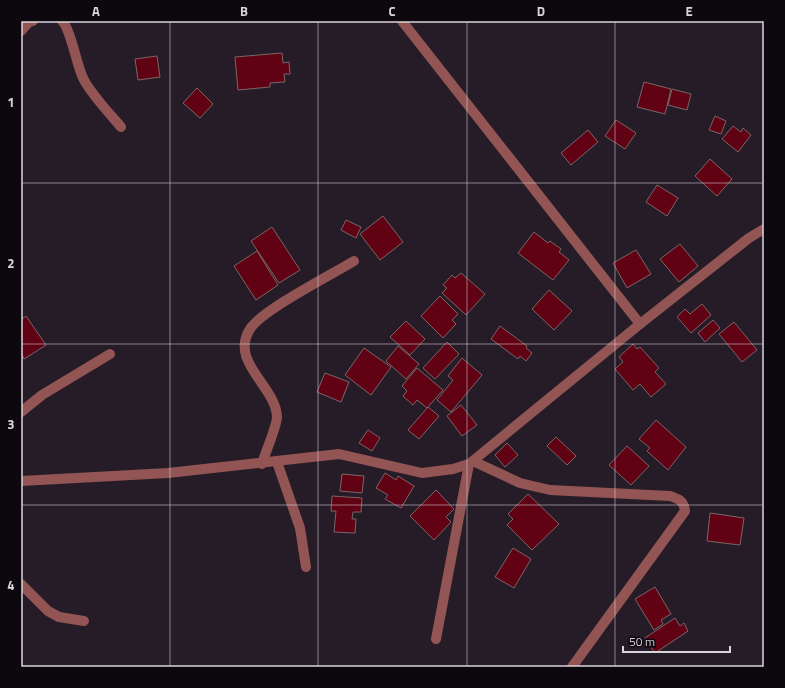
<svg xmlns="http://www.w3.org/2000/svg" width="785" height="688" font-family="'Titillium Web',sans-serif">
  <rect width="100%" height="100%" fill="#261c28"/>
  <!-- building -->
  <g fill="#610114" stroke="#7a6665">
    <path d="M282 53 283 63 289 62 290 74H284L285 82 270 83V87L238 90 235 57Z"/>
    <path d="M157 56 160 77 138 80 135 59Z"/>
    <path d="M644 82 671 89 665 114 637 107Z"/>
    <path d="M197 88 213 104 200 118 183 103Z"/>
    <path d="M672 89 691 94 687 110 668 105Z"/>
    <path d="M715 116 726 121 721 134 709 130Z"/>
    <path d="M616 120 636 133 625 149 605 136Z"/>
    <path d="M733 126 741 132 743 128 751 135 738 152 722 139Z"/>
    <path d="M588 130 598 142 571 165 561 153Z"/>
    <path d="M710 159 732 179 717 196 695 176Z"/>
    <path d="M657 185 678 198 667 216 646 202Z"/>
    <path d="M383 216 403 242 380 260 360 234Z"/>
    <path d="M346 220 361 227 356 238 341 230Z"/>
    <path d="M272 227 300 270 279 283 251 241Z"/>
    <path d="M534 232 548 243 550 241 561 249 559 252 569 260 553 280 518 253Z"/>
    <path d="M680 244 698 266 679 282 660 259Z"/>
    <path d="M636 250 651 274 627 288 613 263Z"/>
    <path d="M257 251 278 285 256 300 234 266Z"/>
    <path d="M461 273 485 294 466 315 442 293 447 288 443 285 452 275 455 278Z"/>
    <path d="M549 290 572 311 554 330 532 309Z"/>
    <path d="M440 296 458 314 452 320 456 324 443 338 421 316Z"/>
    <path d="M702 304 711 315 691 333 677 317 685 309 690 314Z"/>
    <path d="M26 316 46 345 24 359 21 353V320Z"/>
    <path d="M713 320 720 328 705 342 698 333Z"/>
    <path d="M406 321 425 339 410 355 390 337Z"/>
    <path d="M734 322 757 350 742 362 719 334Z"/>
    <path d="M500 326 527 346 526 348 532 353 526 361 520 356 518 359 491 339Z"/>
    <path d="M447 342 459 354 435 379 423 368Z"/>
    <path d="M633 344 637 349 640 347 659 368 655 372 666 384 651 397 640 384 633 390 615 369 623 362 619 357Z"/>
    <path d="M398 346 419 364 406 379 386 361Z"/>
    <path d="M364 348 391 367 371 395 345 375Z"/>
    <path d="M462 358 482 375 451 412 437 400 453 380 448 376Z"/>
    <path d="M417 368 443 390 427 408 417 400 413 405 403 396 407 391 402 386Z"/>
    <path d="M325 373 349 382 341 402 317 392Z"/>
    <path d="M461 405 477 425 462 436 447 416Z"/>
    <path d="M428 407 439 416 419 439 408 430Z"/>
    <path d="M656 420 686 447 668 470 647 451 650 448 639 439Z"/>
    <path d="M368 430 380 438 372 451 359 443Z"/>
    <path d="M556 437 576 456 567 465 547 446Z"/>
    <path d="M507 443 518 455 505 467 495 455Z"/>
    <path d="M627 446 649 466 631 485 609 465Z"/>
    <path d="M385 473 396 480 398 476 414 486 401 508 385 499 388 495 376 488Z"/>
    <path d="M342 474 364 476 362 493 340 491Z"/>
    <path d="M436 490 454 509 446 517 451 522 434 540 410 516Z"/>
    <path d="M528 494 559 524 532 550 507 525 513 519 508 514Z"/>
    <path d="M332 496 362 498 361 512H353L352 519H356L355 533 334 532 336 511H331Z"/>
    <path d="M710 513 744 518 740 545 707 541Z"/>
    <path d="M513 548 531 559 514 588 495 577Z"/>
    <path d="M655 587 671 614 661 620 663 624 654 630 635 599Z"/>
    <path d="M675 618 680 626 684 623 688 631 655 653 645 638Z"/>
  </g>
  <g fill="none" stroke-linecap="round" stroke-linejoin="round">
    <!-- minor -->
    <g stroke="#935553" stroke-width="10">
      <path d="M62 21C70 27 77 66 83 78 90 93 110 114 121 127"/>
      <path d="M402 21 640 324"/>
      <path d="M21 31 29 22 33 21"/>
      <path d="M21 412 42 395 110 354"/>
      <path d="M277 462 300 528 306 567"/>
      <path d="M475 462 520 483 550 490 670 496C679 499 684 501 685 511L572 667"/>
      <path d="M262 464C265 453 277 426 277 417 276 386 229 362 250 329 262 310 331 275 354 261"/>
      <path d="M21 481 168 473 339 454 422 473 453 469 469 464 640 324 749 238 764 229"/>
      <path d="M21 584 48 611 59 617 84 621"/>
      <path d="M436 639 469 464"/>
    </g>
  </g>
  <!-- grid -->
  <path fill="none" stroke="#dad4dc" stroke-width="1" stroke-opacity="0.55" d="M170 21V667M318 21V667M467 21V667M615 21V667M21 183H764M21 344H764M21 505H764"/>
  <!-- border -->
  <rect width="785" height="688" fill="none" stroke="#0c080d" stroke-width="44"/>
  <!-- scale -->
  <path d="M623 646v6h107v-6" fill="none" stroke="#dad4dc" stroke-width="2"/>
  <text x="629" y="646" font-size="12" fill="#dad4dc" stroke="#0c080d" stroke-width="3" paint-order="stroke">50 m</text>
  <rect x="22" y="22" width="741" height="644" fill="none" stroke="#dad4dc" stroke-width="1.5"/>
  <g font-size="13" text-anchor="middle" font-weight="bold" fill="#dad4dc">
    <text x="96" y="16">A</text>
    <text x="244" y="16">B</text>
    <text x="392" y="16">C</text>
    <text x="541" y="16">D</text>
    <text x="689" y="16">E</text>
    <text x="11" y="107">1</text>
    <text x="11" y="268">2</text>
    <text x="11" y="429">3</text>
    <text x="11" y="590">4</text>
  </g>
</svg>
